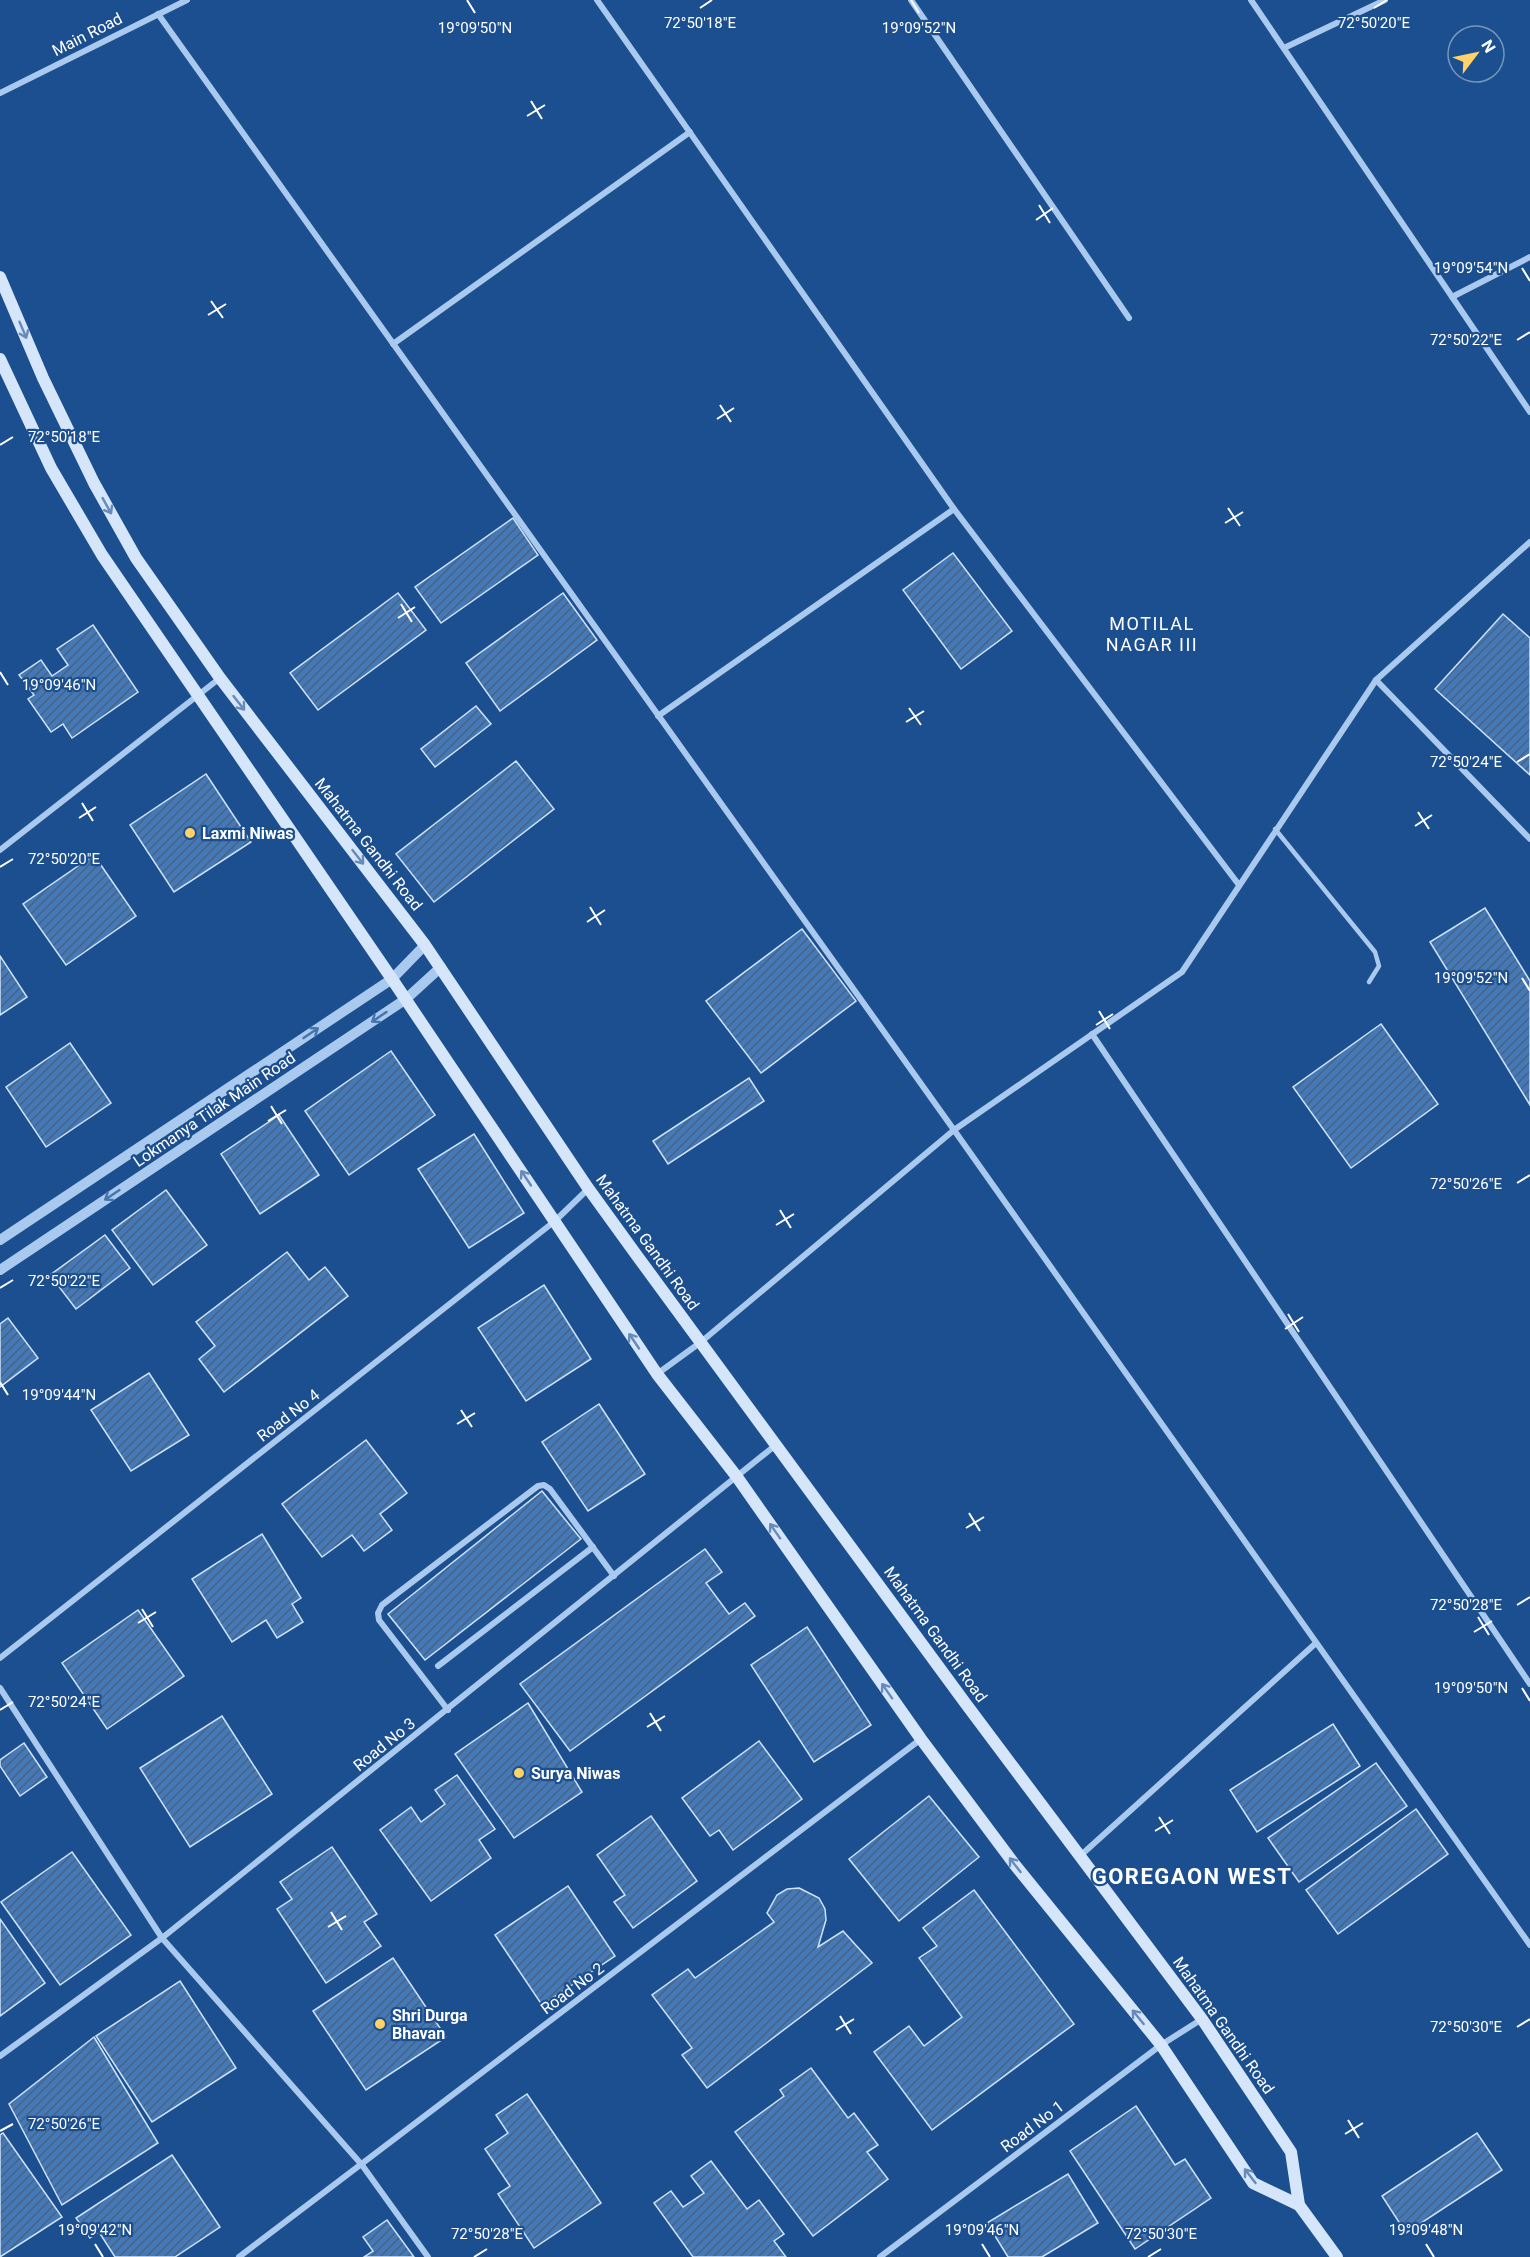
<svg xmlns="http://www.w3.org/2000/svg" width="1530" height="2257" font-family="Roboto,sans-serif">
  <defs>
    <pattern id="building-hatch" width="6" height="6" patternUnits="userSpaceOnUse" patternTransform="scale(1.5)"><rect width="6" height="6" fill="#4478b7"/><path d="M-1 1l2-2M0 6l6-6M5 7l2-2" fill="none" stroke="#486282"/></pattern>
  </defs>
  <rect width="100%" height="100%" fill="#1b4f8f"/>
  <!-- building -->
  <g fill="url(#building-hatch)" stroke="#cfe3fa" stroke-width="1.5">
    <path d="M513 518 538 555 441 623 415 587Z"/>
    <path d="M953 553 1012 631 961 669 903 590Z"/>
    <path d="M398 593 426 630 318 710 290 673Z"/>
    <path d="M563 593 597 640 500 711 466 663Z"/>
    <path d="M1503 614 1530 638V775L1435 689Z"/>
    <path d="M93 625 138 692 72 738 63 724 51 732 28 699 34 695 19 675 41 660 52 676 68 665 57 649Z"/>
    <path d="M476 706 491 724 435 767 421 749Z"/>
    <path d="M516 761 554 809 434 902 396 854Z"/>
    <path d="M206 774 251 842 174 892 130 825Z"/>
    <path d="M94 855 136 916 66 965 23 904Z"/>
    <path d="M1485 908 1530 981V1105L1430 942Z"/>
    <path d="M802 929 856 1001 761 1073 706 1001Z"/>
    <path d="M0 956 27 997 0 1015Z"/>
    <path d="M1381 1024 1438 1104 1351 1168 1293 1087Z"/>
    <path d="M70 1043 111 1103 46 1147 6 1087Z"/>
    <path d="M391 1051 435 1115 349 1175 305 1111Z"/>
    <path d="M749 1078 764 1101 668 1164 653 1141Z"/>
    <path d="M279 1115 319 1175 260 1214 221 1154Z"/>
    <path d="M474 1134 524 1213 469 1248 418 1169Z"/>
    <path d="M166 1190 207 1245 153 1285 112 1230Z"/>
    <path d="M105 1235 130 1268 76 1309 50 1275Z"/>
    <path d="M287 1252 309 1280 325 1267 348 1296 224 1392 199 1359 215 1346 196 1322Z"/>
    <path d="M544 1285 591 1359 526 1401 478 1328Z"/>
    <path d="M8 1318 38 1358 0 1387V1324Z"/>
    <path d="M149 1373 189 1435 131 1471 91 1410Z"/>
    <path d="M599 1404 645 1474 588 1511 542 1442Z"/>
    <path d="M366 1440 407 1493 380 1514 392 1530 364 1551 352 1535 322 1557 282 1504Z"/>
    <path d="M542 1491 581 1539 425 1660 388 1614Z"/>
    <path d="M262 1534 301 1598 292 1604 303 1622 277 1638 266 1620 232 1642 192 1579Z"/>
    <path d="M705 1549 722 1572 706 1583 729 1614 745 1603 755 1616 570 1751 520 1684Z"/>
    <path d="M138 1610 184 1676 107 1729 62 1663Z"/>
    <path d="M807 1627 871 1725 814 1762 751 1665Z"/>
    <path d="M528 1703 582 1792 514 1838 455 1754Z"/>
    <path d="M222 1716 272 1794 190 1847 140 1768Z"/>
    <path d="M1333 1724 1360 1766 1257 1832 1230 1790Z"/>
    <path d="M759 1741 802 1799 733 1850 719 1830 710 1836 682 1798Z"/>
    <path d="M24 1743 47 1777 20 1796 0 1766V1760Z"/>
    <path d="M1376 1763 1407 1806 1299 1882 1268 1838Z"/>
    <path d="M457 1775 495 1829 479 1840 491 1858 431 1901 380 1830 411 1807 421 1822 445 1804 435 1790Z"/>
    <path d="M929 1796 979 1857 899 1921 849 1859Z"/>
    <path d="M1416 1809 1448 1854 1338 1934 1306 1890Z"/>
    <path d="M651 1816 697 1881 633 1928 614 1902 625 1895 597 1855Z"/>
    <path d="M332 1847 377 1914 364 1922 381 1946 326 1983 277 1909 292 1899 280 1882Z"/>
    <path d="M72 1852 131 1935 60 1985 1 1902Z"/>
    <path d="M568 1886 615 1956 542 2005 495 1935Z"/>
    <path d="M799 1888 819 1898 825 1909 826 1920 818 1947 843 1931 872 1963 707 2088 682 2055 692 2048 652 1995 688 1969 695 1978 774 1922 767 1913 777 1895 787 1889Z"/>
    <path d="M974 1890 1074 2024 932 2130 874 2052 909 2026 924 2046 962 2017 919 1958 937 1946 923 1928Z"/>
    <path d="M0 1919 45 1983 0 2016Z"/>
    <path d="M393 1958 446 2037 366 2090 313 2011Z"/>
    <path d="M180 1981 236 2068 152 2122 96 2036Z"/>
    <path d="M94 2037 158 2143 62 2205 9 2104Z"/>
    <path d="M811 2068 848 2118 854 2113 878 2145 867 2152 888 2179 813 2236 735 2132 784 2096 780 2090Z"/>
    <path d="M527 2094 601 2203 534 2248 498 2194 510 2186 485 2149 508 2133 496 2115Z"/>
    <path d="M1136 2106 1175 2165 1185 2159 1211 2198 1135 2249 1070 2151Z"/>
    <path d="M3 2133 62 2217 0 2257V2135Z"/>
    <path d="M1477 2133 1502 2170 1406 2233 1382 2196Z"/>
    <path d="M172 2155 220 2227 175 2257H115L99 2232 90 2238 76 2218Z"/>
    <path d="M711 2161 747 2209 759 2200 784 2234 774 2241 786 2257H693L654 2203 671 2191 683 2207 704 2193 691 2176Z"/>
    <path d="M1068 2174 1098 2223 1042 2257H1008L987 2223Z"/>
    <path d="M387 2220 414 2257H364L373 2251 363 2237Z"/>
  </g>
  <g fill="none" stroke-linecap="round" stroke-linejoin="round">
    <!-- service -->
    <path stroke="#a9c9ee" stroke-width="4.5" d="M1275 829 1375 952 1379 966 1369 982"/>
    <!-- minor -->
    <g stroke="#a9c9ee" stroke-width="6">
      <path d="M597 0 954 509"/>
      <path d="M911 0 1129 318"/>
      <path d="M1251 0 1530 412"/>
      <path d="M158 14 954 1130 1530 1945"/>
      <path d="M1284 48 1385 0"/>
      <path d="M0 93 187 0"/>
      <path d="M1452 297 1530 257"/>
      <path d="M393 344 690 132"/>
      <path d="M1376 680 1530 839"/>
      <path d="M658 716 954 509 1239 885"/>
      <path d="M0 850 220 678"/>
      <path d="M1092 1034 1530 1684"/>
      <path d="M657 1374 701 1342 954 1130 1182 972 1376 680 1530 542"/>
      <path d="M0 1658 555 1221 588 1189"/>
      <path d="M438 1666 593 1547"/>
      <path d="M0 1688 162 1938 362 2165 428 2257"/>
      <path d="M448 1710 379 1620 378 1613 382 1605 538 1486 544 1485 550 1489 614 1576"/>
      <path d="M1080 1856 1316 1643"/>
      <path d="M0 2056 162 1938 777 1444"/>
      <path d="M239 2257 921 1739"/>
      <path d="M880 2257 1161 2045 1202 2019"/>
    </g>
    <!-- tertiary -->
    <g stroke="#a9c9ee" stroke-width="10">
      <path d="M0 1240 392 979 425 945"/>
      <path d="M0 1270 406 999 441 967"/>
    </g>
    <!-- secondary -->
    <g stroke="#d6e6fa" stroke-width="12">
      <path d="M0 277 43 378 94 483 136 558 220 678 425 945 588 1188 635 1253 966 1704 1202 2019 1291 2152 1299 2205 1337 2257"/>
      <path d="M0 359 51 468 102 555 392 979 657 1374 737 1477 921 1739 1015 1865 1161 2045 1253 2183 1299 2205"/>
    </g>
  </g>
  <!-- one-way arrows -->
  <defs><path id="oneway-shaft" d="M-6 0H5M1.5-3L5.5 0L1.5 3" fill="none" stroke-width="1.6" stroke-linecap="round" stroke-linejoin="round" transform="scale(1.5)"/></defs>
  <g stroke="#668bba">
    <use href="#oneway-shaft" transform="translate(23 330) rotate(67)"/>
    <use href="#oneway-shaft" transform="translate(107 506) rotate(61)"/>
    <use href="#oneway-shaft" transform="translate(239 703) rotate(52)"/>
    <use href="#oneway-shaft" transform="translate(358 857) rotate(52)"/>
    <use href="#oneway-shaft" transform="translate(526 1178) rotate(-124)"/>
    <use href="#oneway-shaft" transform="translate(634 1341) rotate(-124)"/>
    <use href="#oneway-shaft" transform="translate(775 1531) rotate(-125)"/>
    <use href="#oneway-shaft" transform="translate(887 1691) rotate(-125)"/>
    <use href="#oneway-shaft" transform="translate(1015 1865) rotate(-128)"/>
    <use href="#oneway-shaft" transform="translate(1138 2017) rotate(-129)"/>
    <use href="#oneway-shaft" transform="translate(1250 2176) rotate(-128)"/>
  </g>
  <g stroke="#4674ac">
    <use href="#oneway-shaft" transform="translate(379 1017) rotate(146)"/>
    <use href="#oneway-shaft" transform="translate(311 1033) rotate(-34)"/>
    <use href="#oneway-shaft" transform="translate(112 1195) rotate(146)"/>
  </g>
  <!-- ticks -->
  <path fill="none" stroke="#fff" stroke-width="2" d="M467 0 475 13M911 0 919 13M700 8 712 0M1374 8 1387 0M531 101 542 119M527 116 545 105M1039 205 1050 223M1036 220 1053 208M1522 268 1530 281M211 301 223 318M208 315 226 304M1517 340 1530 332M720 405 731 422M717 419 734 408M0 445 13 437M1228 508 1240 526M1225 523 1243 512M401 604 412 622M398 618 415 607M0 672 8 685M909 708 921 725M906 722 924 711M1517 762 1530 754M82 803 93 821M1418 812 1429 829M79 818 96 807M1415 826 1432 815M0 867 13 859M590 907 601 925M587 922 605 910M1522 978 1530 991M1099 1011 1110 1029M1096 1025 1113 1014M271 1106 282 1124M268 1121 286 1110M1517 1183 1530 1175M780 1210 791 1228M776 1225 794 1214M0 1288 13 1280M1288 1314 1299 1332M1285 1329 1303 1317M0 1382 8 1395M461 1410 472 1427M457 1424 475 1413M969 1513 980 1531M966 1528 984 1517M1517 1605 1530 1597M142 1609 153 1627M1478 1617 1489 1635M138 1623 156 1612M1474 1632 1492 1621M1522 1688 1530 1701M0 1710 13 1702M650 1713 661 1731M647 1727 665 1716M1159 1817 1170 1834M1155 1831 1173 1820M331 1912 342 1930M328 1927 346 1916M840 2016 851 2034M1517 2027 1530 2019M836 2030 854 2019M1348 2120 1359 2138M0 2131 13 2124M1345 2134 1363 2123M95 2244 103 2257M982 2244 990 2257M1426 2244 1434 2257M474 2257 487 2249M1148 2257 1161 2249"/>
  <!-- markers -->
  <g fill="#ffd166" stroke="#1b4f8f" stroke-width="2">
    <circle cx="190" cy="833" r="6"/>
    <circle cx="519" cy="1773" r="6"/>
    <circle cx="380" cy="2024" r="6"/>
  </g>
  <g text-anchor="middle" stroke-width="4.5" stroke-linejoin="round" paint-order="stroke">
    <!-- street labels -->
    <g font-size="16" fill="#fff" stroke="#1b4f8f">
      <text transform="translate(87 34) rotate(-27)" y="6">Main Road</text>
      <text transform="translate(369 844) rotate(52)" y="6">Mahatma Gandhi Road</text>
      <text transform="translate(214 1109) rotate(-34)" y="6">Lokmanya Tilak Main Road</text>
      <text transform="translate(648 1242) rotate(54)" y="6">Mahatma Gandhi Road</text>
      <text transform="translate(288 1415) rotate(-38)" y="6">Road No 4</text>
      <text transform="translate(936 1634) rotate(54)" y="6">Mahatma Gandhi Road</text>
      <text transform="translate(384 1744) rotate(-39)" y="6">Road No 3</text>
      <text transform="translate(572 1988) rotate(-37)" y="6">Road No 2</text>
      <text transform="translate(1224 2025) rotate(55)" y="6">Mahatma Gandhi Road</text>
      <text transform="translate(1032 2126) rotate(-37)" y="6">Road No 1</text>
    </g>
    <!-- poi labels -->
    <g font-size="16" font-weight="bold" fill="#fff" stroke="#1b4f8f" text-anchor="start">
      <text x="202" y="839">Laxmi Niwas</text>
      <text x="531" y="1779">Surya Niwas</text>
      <text x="392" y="2021">Shri Durga<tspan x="392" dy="18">Bhavan</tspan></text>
    </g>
    <!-- neighbourhood labels -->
    <g font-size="18" letter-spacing="1.5" fill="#fff" stroke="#1b4f8f">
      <text x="1152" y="630">MOTILAL<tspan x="1152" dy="21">NAGAR III</tspan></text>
    </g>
    <!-- district labels -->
    <g font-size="22" font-weight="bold" letter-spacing="1.5" fill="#fff" stroke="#1b4f8f">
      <text x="1192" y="1884">GOREGAON WEST</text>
    </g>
  </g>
  <g font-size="15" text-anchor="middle" fill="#fff" stroke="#1b4f8f" stroke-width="4.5" stroke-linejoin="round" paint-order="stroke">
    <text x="700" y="28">72°50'18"E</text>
    <text x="1374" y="28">72°50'20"E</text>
    <text x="475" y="33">19°09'50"N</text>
    <text x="919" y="33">19°09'52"N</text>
    <text x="1471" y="273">19°09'54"N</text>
    <text x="1466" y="345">72°50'22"E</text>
    <text x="64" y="442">72°50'18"E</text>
    <text x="59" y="690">19°09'46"N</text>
    <text x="1466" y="767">72°50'24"E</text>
    <text x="64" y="864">72°50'20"E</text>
    <text x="1471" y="983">19°09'52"N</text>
    <text x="1466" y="1189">72°50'26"E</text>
    <text x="64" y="1286">72°50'22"E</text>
    <text x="59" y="1400">19°09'44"N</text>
    <text x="1466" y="1610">72°50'28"E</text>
    <text x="1471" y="1693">19°09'50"N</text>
    <text x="64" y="1707">72°50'24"E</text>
    <text x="1466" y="2032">72°50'30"E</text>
    <text x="64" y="2129">72°50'26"E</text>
    <text x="95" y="2235">19°09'42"N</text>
    <text x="982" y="2235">19°09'46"N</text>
    <text x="1426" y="2235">19°09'48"N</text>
    <text x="487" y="2239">72°50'28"E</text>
    <text x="1161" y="2239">72°50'30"E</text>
  </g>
  <!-- north arrow -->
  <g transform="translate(1476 54) rotate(58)"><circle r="28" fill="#1b4f8f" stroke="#7695bc" stroke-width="1.5"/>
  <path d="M0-4.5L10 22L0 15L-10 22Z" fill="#ffd166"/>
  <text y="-9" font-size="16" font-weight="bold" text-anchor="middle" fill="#ffffff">N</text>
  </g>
</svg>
